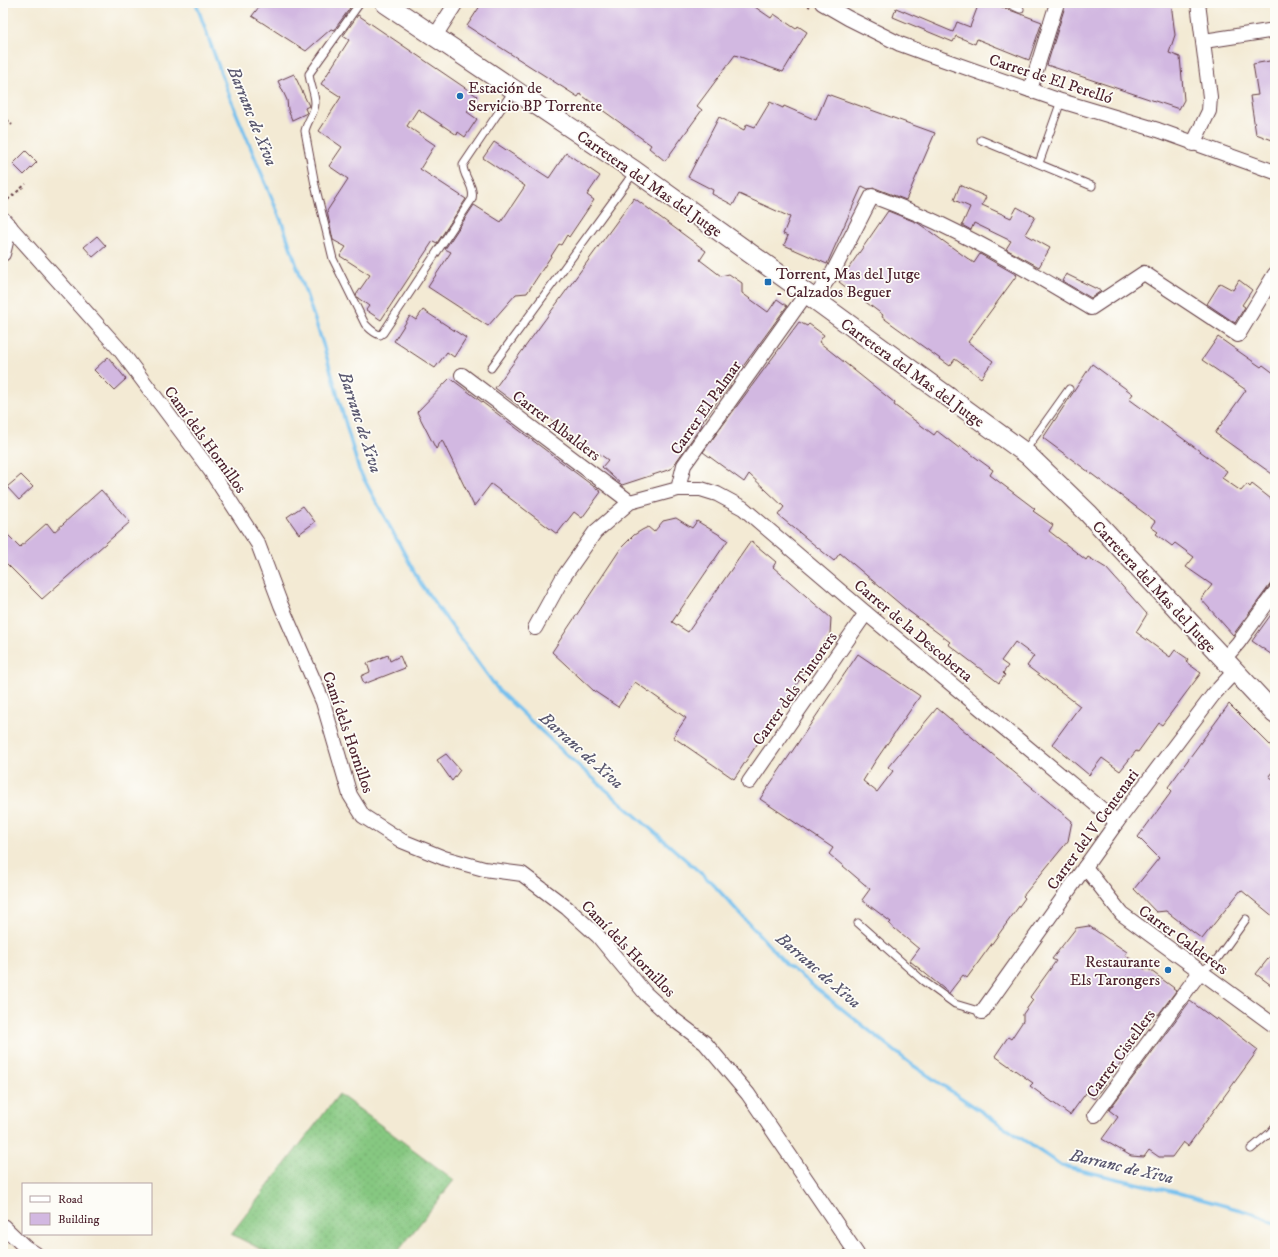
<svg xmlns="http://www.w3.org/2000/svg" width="1278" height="1257" font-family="'IM FELL DW Pica',serif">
  <defs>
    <pattern id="grass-dots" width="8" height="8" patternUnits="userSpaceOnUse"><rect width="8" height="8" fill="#86c881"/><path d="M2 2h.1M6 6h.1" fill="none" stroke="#75ab70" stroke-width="1.8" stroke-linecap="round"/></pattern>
  </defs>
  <rect width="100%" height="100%" fill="#fdfcf7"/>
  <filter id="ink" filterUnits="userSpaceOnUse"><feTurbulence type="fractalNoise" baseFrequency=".025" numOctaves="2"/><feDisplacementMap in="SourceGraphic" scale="8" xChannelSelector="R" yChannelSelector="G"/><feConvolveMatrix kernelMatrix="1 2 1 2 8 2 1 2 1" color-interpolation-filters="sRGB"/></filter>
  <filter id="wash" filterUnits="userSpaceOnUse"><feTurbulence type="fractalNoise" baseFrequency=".012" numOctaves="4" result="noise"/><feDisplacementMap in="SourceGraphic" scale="16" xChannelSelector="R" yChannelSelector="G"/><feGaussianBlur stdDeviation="0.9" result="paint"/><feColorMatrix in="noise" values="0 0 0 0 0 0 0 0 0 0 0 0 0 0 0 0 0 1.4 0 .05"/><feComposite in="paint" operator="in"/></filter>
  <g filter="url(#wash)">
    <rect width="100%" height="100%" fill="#f3ead4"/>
    <!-- grass -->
    <path fill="url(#grass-dots)" stroke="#687456" d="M339 1094 454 1180 396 1254H271L231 1234Z"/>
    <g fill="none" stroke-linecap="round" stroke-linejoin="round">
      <!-- stream -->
      <path stroke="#74c0ee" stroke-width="3.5" d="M196 3 230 98 283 225 323 344 359 470 421 584 499 691 570 758 712 883 787 965 911 1064 1062 1166 1179 1193 1255 1214 1275 1223"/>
    </g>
    <g id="blocks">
      <!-- building -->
      <g fill="#d2b8e1">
        <path d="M262 3H342L350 8 334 30 331 29 306 51 252 16Z"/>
        <path d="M482 3H758L755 7 771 18 774 14 796 29 798 26 807 32 783 72 735 55 697 106 702 110 665 161 649 148 651 145 580 94 578 97 467 26Z"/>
        <path d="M979 3H991L1042 22 1029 60 977 39 975 44 956 36 953 42 893 17 896 8 953 32 957 22 970 27Z"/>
        <path d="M1066 3H1171L1175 35 1169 53 1180 57 1184 100 1179 109 1047 65Z"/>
        <path d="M358 15 477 96 467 112 477 119 465 137 458 132 457 135 418 109 407 126 435 145 420 169 466 199 437 243 433 241 381 320 366 310 369 306 358 298 356 295 370 275 340 256 346 247 333 240 327 211 348 179 329 166 342 147 319 131 341 97 321 84 349 40 343 36Z"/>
        <path d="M1275 60V141L1256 134 1250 96 1258 95 1253 64Z"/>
        <path d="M294 74 309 106 305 108 307 113 292 120 288 110 287 100 278 81Z"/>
        <path d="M827 94 935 133 906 200 875 188 868 189 862 186 827 264 784 245 788 236 783 234 790 217 739 194 733 205 712 194 713 190 688 177 719 117 744 130 747 124 755 127 770 102 783 108 784 106 816 120Z"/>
        <path d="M494 142 549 178 566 153 600 176 587 195 594 200 569 237 567 235 561 245 559 244 527 293 516 294 488 326 428 287 451 252 445 249 474 205 501 222 525 186 483 158Z"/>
        <path d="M26 151 37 162 24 175 13 164Z"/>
        <path d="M960 185 986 197 982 205 1011 218 1017 207 1035 217 1025 234 1050 248 1039 267 1006 249 1011 241 974 223 971 230 962 225 970 207 954 200Z"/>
        <path d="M634 198 706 251 700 260 721 276 729 274 742 283V293L768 312 777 299 787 306 701 424 702 425 671 469 622 485 602 467 608 460 527 403 523 409 495 388Z"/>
        <path d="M888 211 918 223 974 263 980 254 1017 275 968 342 993 361 981 378 955 359 950 366 882 317 883 315 839 282Z"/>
        <path d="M97 236 106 246 93 257 84 247Z"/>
        <path d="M1066 274 1101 291 1091 298 1062 281Z"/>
        <path d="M1239 280 1252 290 1242 305 1245 307 1235 323 1207 304 1220 283 1233 290Z"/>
        <path d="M423 310 466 338 454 357 447 352 435 368 394 341 410 316 416 320Z"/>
        <path d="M799 322 807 326 809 324 824 335 819 342 895 403 894 405 934 435 937 431 959 448 960 446 993 470 990 475 1035 509 1033 511 1053 525 1049 531 1086 560 1088 557 1106 568 1147 614 1136 632 1170 657 1175 650 1188 659 1186 662 1201 673 1162 725 1159 723 1138 752 1136 751 1120 771 1102 758 1089 775 1052 744 1080 706 1027 666 1034 656 1015 642 1001 661 1008 666 1003 673 1005 675 999 683 948 644 950 642 906 609 840 553 834 561 778 515 784 507 749 474 744 482 703 452Z"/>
        <path d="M1218 337 1261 367 1263 365 1275 374V476L1215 433 1246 390 1202 360Z"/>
        <path d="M108 357 126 379 114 390 94 370Z"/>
        <path d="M1092 364 1133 394 1129 399 1227 471 1222 478 1241 491 1247 484 1250 487 1252 484 1275 502V578L1233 635 1201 599 1212 585 1186 567 1194 557 1175 543 1172 546 1156 534 1158 532 1151 527 1155 521 1043 438Z"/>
        <path d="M450 378 601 492 582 518 574 512 557 534 491 484 474 506 442 440 436 449 417 412Z"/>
        <path d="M21 475 33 487 19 500 7 487Z"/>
        <path d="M101 490 130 522 42 599 3 560V530L20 547 47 523 54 532Z"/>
        <path d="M303 506 315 522 299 534 287 517Z"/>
        <path d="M676 518 692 528 697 521 728 540 672 622 688 632 751 541 776 562 773 567 831 618 830 634 734 779 673 737 686 718 635 682 618 707 594 691 552 652 621 548 634 535 642 530 648 527 654 532 663 521Z"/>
        <path d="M1275 609V657L1252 641Z"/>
        <path d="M858 654 920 696 874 763 863 781 877 792 893 771 888 767 937 708 1033 788H1032L1072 821 1068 841 1023 896 1025 898 967 978 963 975 949 993 910 961 919 949 889 924 891 922 862 900 870 889 829 854 833 848 760 799Z"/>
        <path d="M388 655 390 661 400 656 405 668 364 684 361 676 370 672 367 663Z"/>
        <path d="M1229 704 1275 750V768L1269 776 1275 781V918L1241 890 1202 939 1166 911 1156 912 1134 889 1159 858 1138 837 1172 791 1168 787Z"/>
        <path d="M446 754 460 770 452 781 437 760Z"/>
        <path d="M1089 926 1127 952 1125 955 1146 970 1147 968 1174 988 1173 989 1176 991 1158 1015 1156 1014 1094 1099 1086 1093 1070 1115 1030 1086 1033 1083 995 1056 1008 1037 1011 1039 1023 1021V1014L1033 1000 1030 997 1056 961 1052 959 1076 928Z"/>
        <path d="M1275 950V988L1256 974Z"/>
        <path d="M1190 1001 1216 1020 1217 1018 1258 1050 1188 1146 1183 1142 1172 1157H1159L1149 1150 1144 1157 1131 1156 1102 1139 1118 1117 1109 1110Z"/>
      </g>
    </g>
  </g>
  <g filter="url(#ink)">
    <use href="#blocks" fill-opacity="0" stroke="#633d44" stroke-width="1"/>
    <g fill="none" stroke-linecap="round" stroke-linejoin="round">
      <!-- lane casing -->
      <g stroke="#633d44" stroke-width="9">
        <g id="lane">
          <path d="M360 3 309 74C310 85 315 93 315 103 315 113 307 121 305 131L315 185 333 259 365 324C370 329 373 333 380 335L383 333 472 199C475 186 463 177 463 165L513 91"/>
          <path d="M1007 3 1020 9"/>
          <path d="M981 140 1092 186"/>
          <path d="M1039 163 1061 101"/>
          <path d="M491 368 635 171"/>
          <path d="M1024 452 1069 389"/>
          <path d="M858 923 922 980 955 1004 982 1012"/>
          <path d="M1200 972 1215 962 1246 919"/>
          <path d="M1251 1149 1270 1133 1275 1127"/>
        </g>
      </g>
      <!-- street casing -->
      <g stroke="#633d44" stroke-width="16">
        <g id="street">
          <path d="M822 3 848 18 900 44 933 56 1061 101 1158 130 1275 172"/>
          <path d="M435 36 456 3"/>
          <path d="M1204 41 1275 30"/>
          <path d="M1030 90 1057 3"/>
          <path d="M1193 144 1209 111 1210 97 1198 3"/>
          <path d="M3 219 120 350 210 470 258 544 281 605 323 702 350 795 363 816 402 841 444 858 484 869 522 874 567 908 598 936 646 994 672 1018 705 1043 748 1094 857 1254"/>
          <path d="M3 254 10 226"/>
          <path d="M814 299 833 272 872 196C896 205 920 214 942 225 994 250 1042 279 1091 308L1144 273 1238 335 1275 274"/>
          <path d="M462 375 630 502"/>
          <path d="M678 489H701L717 494 743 508 866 613 1117 822"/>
          <path d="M535 628 562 579 595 532 630 502 678 489 684 465 806 294"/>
          <path d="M1224 659 1238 643 1275 592"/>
          <path d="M749 782 866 613"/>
          <path d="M1085 867 1122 914 1275 1026"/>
          <path d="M982 1012 1117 822 1213 695 1235 671"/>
          <path d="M1095 1115 1200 972"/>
          <path d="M3 1226 25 1247 36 1254"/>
        </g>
      </g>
      <!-- secondary casing -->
      <g stroke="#633d44" stroke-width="21">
        <path id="secondary" d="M385 3 635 171 814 299 1028 455 1088 513 1275 714"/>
      </g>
      <!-- path -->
      <g stroke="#633d44" stroke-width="2" stroke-dasharray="3 3" stroke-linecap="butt">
        <path d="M803 3 810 7"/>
        <path d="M3 115 12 125"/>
        <path d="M3 204 26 184"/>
      </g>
      <!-- lane -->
      <use href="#lane" stroke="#fff" stroke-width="7"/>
      <!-- street -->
      <use href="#street" stroke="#fff" stroke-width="14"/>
      <!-- secondary -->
      <use href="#secondary" stroke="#fff" stroke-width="19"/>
    </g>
  </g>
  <!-- markers -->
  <g fill="#1f6fb2" stroke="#fdfcf7" stroke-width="1.5">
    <circle cx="460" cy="96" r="4"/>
    <rect x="764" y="278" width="8" height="8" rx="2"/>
    <circle cx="1168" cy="970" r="4"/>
  </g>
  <g text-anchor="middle" stroke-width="3.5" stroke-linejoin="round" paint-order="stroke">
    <!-- street labels -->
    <g font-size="16" fill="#4a1f2b" stroke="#fdfcf7">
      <text transform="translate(1051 78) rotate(18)" y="6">Carrer de El Perelló</text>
      <text transform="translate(650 183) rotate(35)" y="6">Carretera del Mas del Jutge</text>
      <text transform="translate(913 372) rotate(36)" y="6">Carretera del Mas del Jutge</text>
      <text transform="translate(705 407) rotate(-55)" y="6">Carrer El Palmar</text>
      <text transform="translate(557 425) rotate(37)" y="6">Carrer Albalders</text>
      <text transform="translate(206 439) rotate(54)" y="6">Camí dels Hornillos</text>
      <text transform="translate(1155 586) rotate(47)" y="6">Carretera del Mas del Jutge</text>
      <text transform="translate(914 630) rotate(40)" y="6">Carrer de la Descoberta</text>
      <text transform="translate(794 688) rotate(-55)" y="6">Carrer dels Tintorers</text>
      <text transform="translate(349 732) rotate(71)" y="6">Camí dels Hornillos</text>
      <text transform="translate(1092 829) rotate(-54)" y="6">Carrer del V Centenari</text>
      <text transform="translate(1184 939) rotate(36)" y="6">Carrer Calderers</text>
      <text transform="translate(629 948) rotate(46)" y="6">Camí dels Hornillos</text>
      <text transform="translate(1120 1053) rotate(-54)" y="6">Carrer Cistellers</text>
    </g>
    <!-- poi labels -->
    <g font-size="16" fill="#4a1f2b" stroke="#fdfcf7" text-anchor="start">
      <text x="468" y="93">Estación de<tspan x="468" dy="18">Servicio BP Torrente</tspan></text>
      <text x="776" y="279">Torrent, Mas del Jutge<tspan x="776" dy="18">- Calzados Beguer</tspan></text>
      <text x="1160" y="967" text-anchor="end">Restaurante<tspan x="1160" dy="18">Els Tarongers</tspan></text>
    </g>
    <!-- water labels -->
    <g font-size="17" font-style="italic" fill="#59576f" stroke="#fdfcf7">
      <text transform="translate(253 116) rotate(68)" y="6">Barranc de Xiva</text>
      <text transform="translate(361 422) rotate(72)" y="6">Barranc de Xiva</text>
      <text transform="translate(582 750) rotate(42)" y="6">Barranc de Xiva</text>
      <text transform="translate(819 970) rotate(41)" y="6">Barranc de Xiva</text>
      <text transform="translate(1122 1166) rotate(13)" y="6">Barranc de Xiva</text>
    </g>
  </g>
  <!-- margin -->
  <rect width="1278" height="1257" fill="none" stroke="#fdfcf7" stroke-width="16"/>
  <!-- legend -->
  <rect x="22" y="1183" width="130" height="52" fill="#fdfcf7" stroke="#b5a4a5"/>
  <rect x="30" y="1196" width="20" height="6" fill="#ffffff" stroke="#b5a4a5"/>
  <text x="58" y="1203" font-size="12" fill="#4a1f2b">Road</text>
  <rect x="30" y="1213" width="20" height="12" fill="#d2b8e1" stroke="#b5a4a5"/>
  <text x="58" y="1223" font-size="12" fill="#4a1f2b">Building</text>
</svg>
